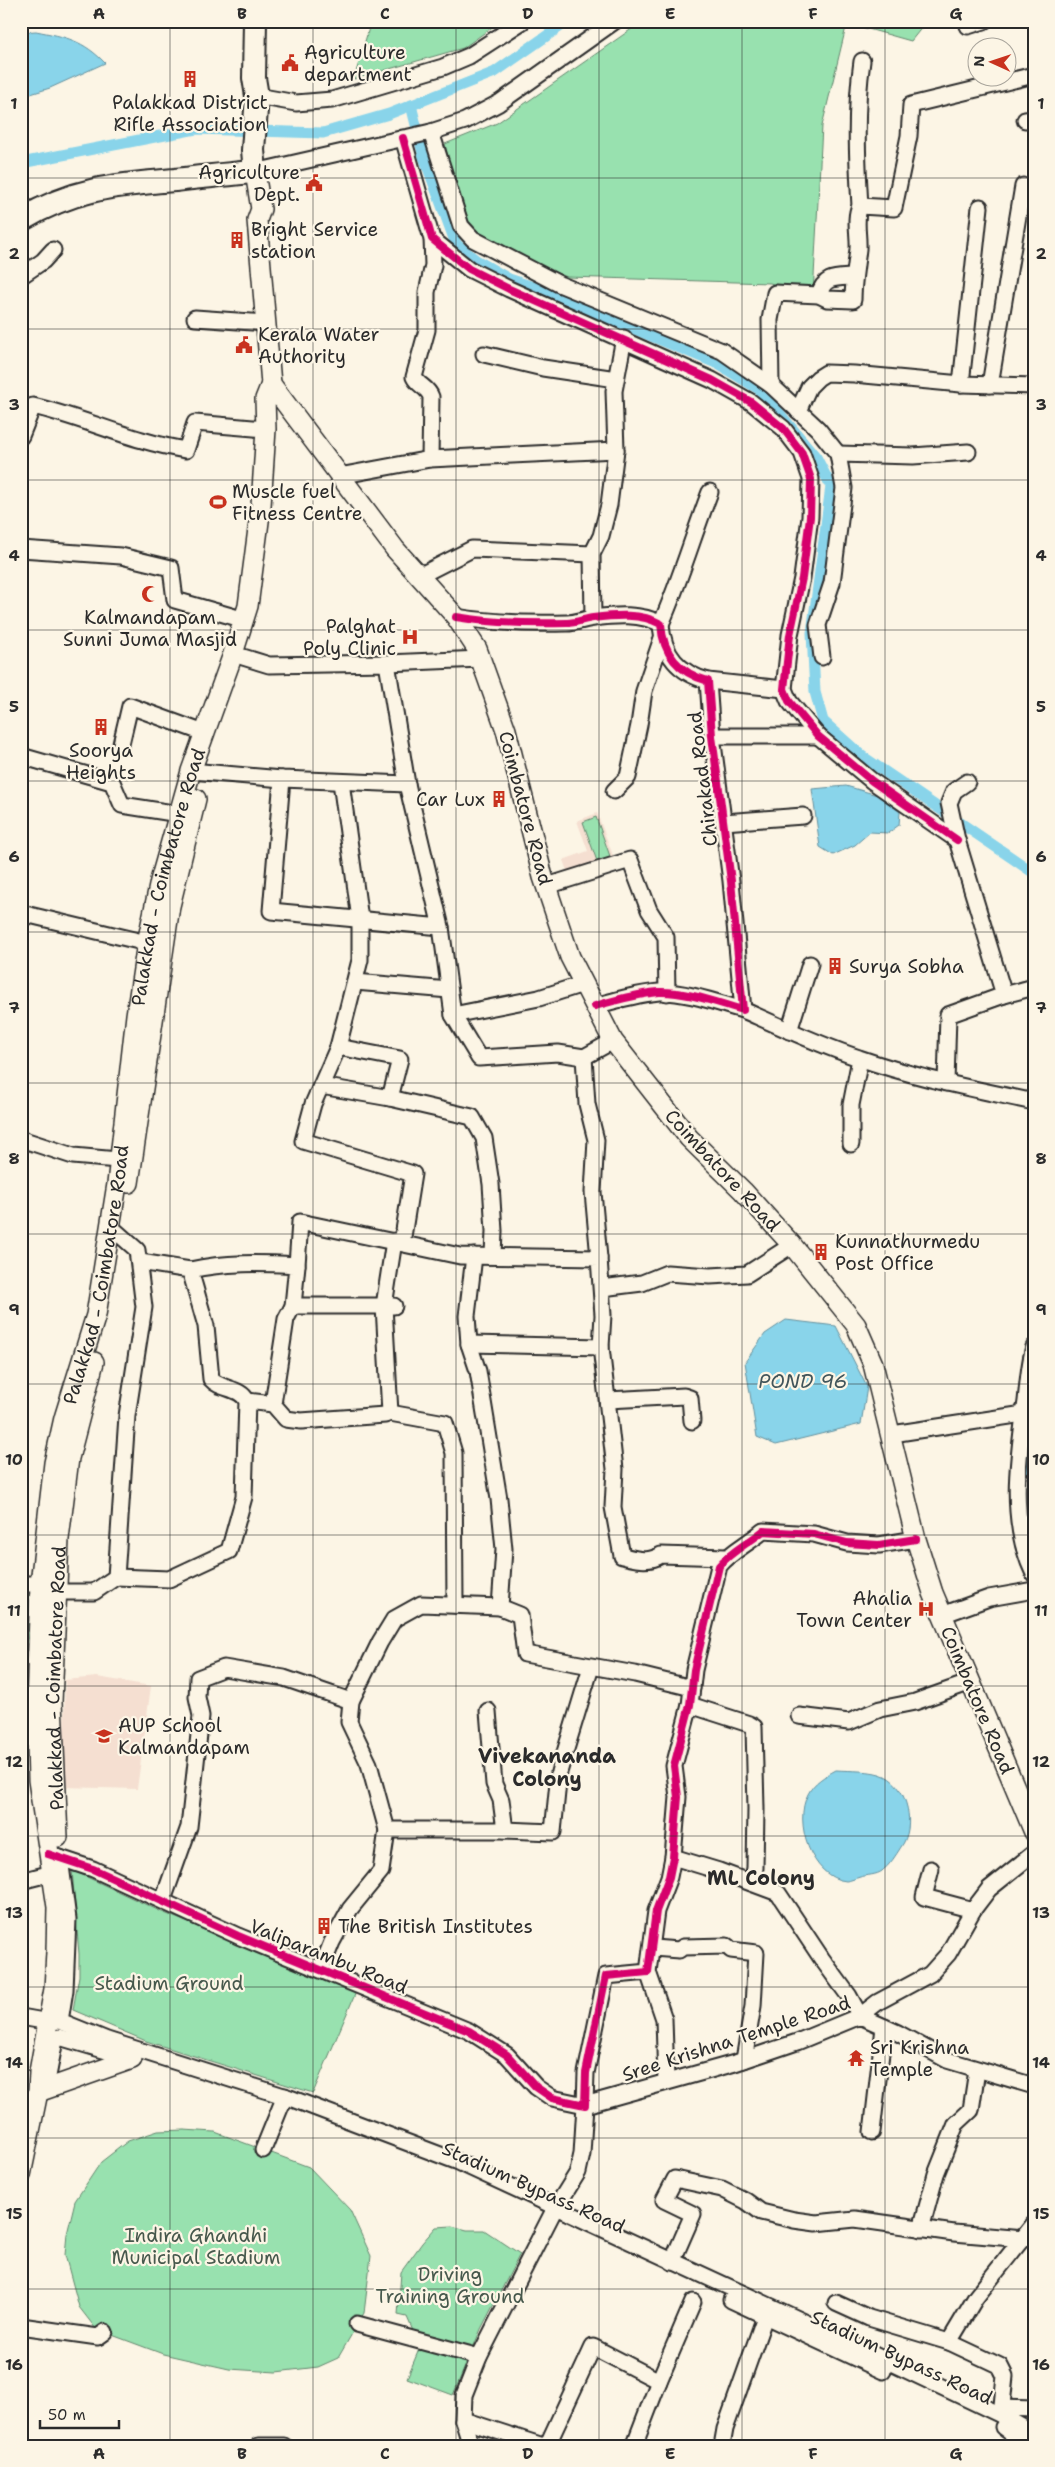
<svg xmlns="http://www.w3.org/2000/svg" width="1055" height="2467" font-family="'Shantell Sans',sans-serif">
  <rect width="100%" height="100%" fill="#fcf5e5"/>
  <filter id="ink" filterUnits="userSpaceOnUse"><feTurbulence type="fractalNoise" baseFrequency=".02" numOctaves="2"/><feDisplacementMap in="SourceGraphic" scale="10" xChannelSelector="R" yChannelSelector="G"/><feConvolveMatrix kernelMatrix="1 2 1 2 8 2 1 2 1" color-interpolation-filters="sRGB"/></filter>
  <g filter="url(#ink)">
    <!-- built -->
    <g fill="#f5dfd1">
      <path d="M597 813 617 866 571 882 563 860 588 851 577 821Z"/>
      <path d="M97 1677 151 1686 137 1789 63 1787 65 1680Z"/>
    </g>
    <!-- green -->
    <g fill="#98e1af" stroke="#62866d">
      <path d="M371 21H501L463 48 354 79Z"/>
      <path d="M643 21H927L911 41 847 23 822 126 813 295 770 283 567 277 532 263 470 228 454 186 445 144 497 123Z"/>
      <path d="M596 817 611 859 598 864 583 822Z"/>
      <path d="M21 1589 38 1591 33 1646 21 1645Z"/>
      <path d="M21 1713 31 1714 30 1741 21 1743Z"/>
      <path d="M72 1870 162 1912 356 1992 313 2093 146 2041 73 2010 79 1976V1954Z"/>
      <path d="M184 2130 215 2132 309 2167 350 2210 371 2256 364 2313 338 2358 318 2367 276 2372 229 2369 163 2354 96 2329 79 2307 65 2255 67 2234 75 2201 101 2162 128 2141 158 2131Z"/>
      <path d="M452 2226 467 2230H484L520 2254 481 2329 453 2395 407 2378 420 2347 407 2317 398 2315 401 2272 422 2243 436 2227Z"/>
    </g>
    <!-- water -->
    <g fill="#89d4ea" stroke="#63909e">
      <path d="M36 31C66 37 83 40 105 63L50 88 21 97V32Z"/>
      <path d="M846 786 877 795 900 812 899 825 888 833 870 832 855 845 833 855 820 847 812 789Z"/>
      <path d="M786 1320 836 1326 867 1387 861 1424 776 1445 757 1437 745 1362 765 1334Z"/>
      <path d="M836 1770C851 1771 872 1770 885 1776 908 1787 916 1827 901 1847 896 1855 890 1865 882 1871 877 1875 867 1875 860 1877 856 1878 850 1881 846 1881 811 1878 793 1822 808 1794 814 1782 825 1776 836 1770Z"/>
    </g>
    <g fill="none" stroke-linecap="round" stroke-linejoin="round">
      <!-- canal -->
      <g stroke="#89d4ea" stroke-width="11">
        <path d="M411 105 424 157 456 244 476 260 509 279 539 289 718 364 759 389 816 457 831 486 812 633 815 692 823 721 862 756 1034 873"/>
        <path d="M21 163 196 129 323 133 389 114 495 72 568 21"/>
        <path d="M1028 1492 1034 1399"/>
        <path d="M1028 1508 1029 1524 1034 1549"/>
      </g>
      <!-- minor casing -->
      <g stroke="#2b2b2b" stroke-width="19">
        <g id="minor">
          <path d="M968 26 984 21"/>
          <path d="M257 96 296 103 332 100 443 67 469 56 523 21"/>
          <path d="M1025 120 1034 119"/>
          <path d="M431 132 461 226 473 239 559 284 722 351 771 385 818 429 838 454 844 488 832 583 818 625 822 657"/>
          <path d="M403 138 432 239 469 269 509 289 712 380 751 402 783 428 802 453 811 479 810 517 802 578 790 635 784 689 789 701 818 736 872 781 957 840"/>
          <path d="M255 172 431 132 465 121 499 103 615 21"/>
          <path d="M860 206 894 208 909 136 911 105 1034 75"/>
          <path d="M21 276 43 261 53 250"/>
          <path d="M819 295C824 276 836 278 853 277"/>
          <path d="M195 318 265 323"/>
          <path d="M484 354 543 368 616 379"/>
          <path d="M961 384 980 207"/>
          <path d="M771 385 770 320 775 293 819 295 827 299 853 300C853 282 856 267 858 249 859 234 854 219 860 206 857 157 855 110 862 61"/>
          <path d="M990 385 1023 186"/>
          <path d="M798 411 809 387 818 378 826 373 854 374 961 384 1034 386"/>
          <path d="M21 436 33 406C85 418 133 442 186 450L195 423 266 429"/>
          <path d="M838 454 913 456 968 452"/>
          <path d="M430 459 616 450"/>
          <path d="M339 476 430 459 431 397C428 387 418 386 414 377L427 330V292L433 265 432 239"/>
          <path d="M21 549 121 556 171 568 175 600 245 620"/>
          <path d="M419 576 472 549 592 554"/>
          <path d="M456 617C492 623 530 624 567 623 576 623 585 619 593 618 616 615 641 613 661 624 663 655 679 673 708 681L712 736 731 881 743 1010C718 1003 685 991 659 992 637 994 616 1000 595 1006"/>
          <path d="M593 618 592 554 601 536 609 505 616 450 614 391 624 338"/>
          <path d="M661 624C680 581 693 536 710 492"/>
          <path d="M387 663 481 659"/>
          <path d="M708 681 784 689"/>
          <path d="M712 736H818"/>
          <path d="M121 744 130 706 204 733"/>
          <path d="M21 756 112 782 122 805 179 814"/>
          <path d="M191 771 282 779 407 784 387 663 269 665 243 657"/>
          <path d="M282 779 271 911 441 927 407 784"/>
          <path d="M341 782 360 919V960L338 1047 313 1104 303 1141 413 1174 402 1243"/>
          <path d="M614 791 628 777 639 725 644 691 662 638"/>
          <path d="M724 822 803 816"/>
          <path d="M547 886 630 860 649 910 666 937 667 993"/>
          <path d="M21 913 147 943"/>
          <path d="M441 927 453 1015 479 1058 558 1053 584 1057 587 1104 596 1140 593 1192 599 1258"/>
          <path d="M355 982 449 990"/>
          <path d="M1004 995 1034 987"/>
          <path d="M743 1010C781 1027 819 1045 859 1058 916 1078 975 1089 1034 1102"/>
          <path d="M453 1015 539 998 583 984"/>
          <path d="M789 1031 810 964"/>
          <path d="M338 1047 400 1059 390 1098 472 1117 484 1138 491 1184 494 1231 493 1255"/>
          <path d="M584 1057 613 1041"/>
          <path d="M946 1083 948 1015 1004 995 957 840 949 803 954 791 967 782"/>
          <path d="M321 1086 390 1098"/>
          <path d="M21 1139 73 1156 129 1161"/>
          <path d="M851 1144V1105L860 1059"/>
          <path d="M474 1256 467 1316 469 1344 478 1371 499 1499 504 1549 500 1607 520 1615 525 1654 635 1674 692 1688"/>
          <path d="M297 1265 300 1222 460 1256 599 1258 603 1315 601 1347 615 1469 613 1507 622 1556C636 1559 649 1563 661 1555L726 1557"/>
          <path d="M190 1270C226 1262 260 1263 297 1265L293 1306H394"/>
          <path d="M602 1288 642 1283 667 1273 710 1276 747 1274 792 1245"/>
          <path d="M469 1344 601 1347"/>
          <path d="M1034 1347C1029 1364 1028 1383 1026 1401 1018 1458 1008 1521 1034 1574"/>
          <path d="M608 1400 684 1396 690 1398 692 1421"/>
          <path d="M247 1401 273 1404 286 1419 301 1421 385 1415 390 1413 445 1423 454 1453 455 1605"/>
          <path d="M273 1404 286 1319 293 1306"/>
          <path d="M390 1413 384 1306 394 1241"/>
          <path d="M892 1434 1024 1414"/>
          <path d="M1034 1480V1517"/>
          <path d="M116 1577 169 1579 229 1551 244 1497 247 1401C241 1387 220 1390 211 1379L206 1326 190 1270 140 1262"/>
          <path d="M21 1584H50"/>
          <path d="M57 1592H94L116 1577 127 1416 144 1307 137 1250 111 1227"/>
          <path d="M942 1615 989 1598 1034 1590"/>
          <path d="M21 1705 47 1707"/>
          <path d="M690 1705 749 1724 754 1727 756 1809 755 1868 752 1883"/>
          <path d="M488 1711 494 1784 501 1800 505 1830"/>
          <path d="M799 1716 849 1722 880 1709 915 1702 971 1682"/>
          <path d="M387 1830 369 1764 349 1722 351 1701 380 1642 394 1619 421 1604 500 1607"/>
          <path d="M48 1854 93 1869 238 1936 469 2031 507 2055 536 2087 552 2098 585 2105 586 2073 606 1976 648 1972 656 1911 669 1877 673 1857 678 1797 674 1766 690 1705 694 1670 719 1566C730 1552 749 1543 763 1531L814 1534 847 1543 879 1545 916 1539"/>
          <path d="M673 1857 719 1871 778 1893 822 1959 849 1996 860 2016 878 2002 930 1974 948 1954 973 1910 989 1889 1034 1853"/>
          <path d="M60 1858 68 1919 65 1990 60 2021 107 2040 290 2098 456 2161 811 2325 1001 2415 1034 2434"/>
          <path d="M931 1869 924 1897 973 1910"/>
          <path d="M21 1881 52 1873"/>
          <path d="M163 1900 189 1827 201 1716 197 1697 198 1678 224 1668 284 1678 351 1701"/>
          <path d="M653 1948 679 1950 683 1947 727 1946 731 1950 756 1953 753 2006 744 2060"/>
          <path d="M321 1969 332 1942 350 1909 381 1871 387 1830H505L553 1832 559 1772 591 1667"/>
          <path d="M648 1972 664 2019 666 2081"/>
          <path d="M21 2017 49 2022 59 2021"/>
          <path d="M38 2092 48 2076 55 2040 59 2037 117 2054"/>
          <path d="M872 2132 884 2027"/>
          <path d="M263 2150 285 2096"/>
          <path d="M921 2229 936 2174 956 2124 971 2110 977 2070"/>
          <path d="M672 2262 693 2214 664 2200 675 2179 722 2189 746 2201 761 2212 794 2220 816 2223 855 2219 954 2233 1024 2239"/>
          <path d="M731 2300 883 2371"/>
          <path d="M836 2303 869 2318 949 2342 1000 2366 1005 2376 1001 2415"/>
          <path d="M357 2324 479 2357"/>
          <path d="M21 2326 98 2337 105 2332"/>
          <path d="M949 2342 976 2297 1034 2224"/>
          <path d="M1001 2408 1034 2409"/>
          <path d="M463 2420 543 2446"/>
          <path d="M1003 2427 1028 2446"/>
          <path d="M259 2446H284"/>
          <path d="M471 2446 463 2420 464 2395 479 2357 552 2214 578 2172 582 2154 585 2105 735 2063 797 2042 860 2016 898 2033 947 2060 1034 2086"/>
          <path d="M547 2446 593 2347 659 2381 693 2302"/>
          <path d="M634 2446 659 2381"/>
          <path d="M722 2446 725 2429 768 2308"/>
        </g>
      </g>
      <!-- major casing -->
      <g stroke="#2b2b2b" stroke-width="22">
        <g id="major">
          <path d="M255 172 261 209 257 220 271 384 274 396"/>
          <path d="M271 384 395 549 456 617 477 649 506 730 543 877 570 957 613 1041 689 1138 743 1191 792 1245 856 1325 873 1364 916 1539 933 1593 1034 1832"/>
          <path d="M129 1183 170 906 196 799"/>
          <path id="s1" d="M58 1837 52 1702 59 1539 69 1458 94 1362"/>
          <path d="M38 2092 132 2059"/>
          <path id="s2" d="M21 2175 38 2092 39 2072 54 1989 56 1952 57 1907 38 1780 36 1707 40 1584 54 1463 64 1418 96 1315 117 1184 136 1015 147 943 160 881 191 771 232 657 248 606 261 506 266 429 265 399 271 384"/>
        </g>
      </g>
      <!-- highway casing -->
      <g stroke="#2b2b2b" stroke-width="26">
        <path id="highway" d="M21 220C74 188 116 185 175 180 201 177 228 174 255 172L253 150 257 96 254 78 255 21"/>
      </g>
      <!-- minor -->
      <use href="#minor" stroke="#fcf5e5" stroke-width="15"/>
      <!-- major -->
      <use href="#major" stroke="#fcf5e5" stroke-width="19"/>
      <!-- highway -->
      <use href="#highway" stroke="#fcf5e5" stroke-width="22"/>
      <!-- cycleway casing -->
      <g stroke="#fcf5e5" stroke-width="11">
        <g id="cycleway">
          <path d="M403 138 432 239 469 269 509 289 712 380 751 402 783 428 802 453 811 479 810 517 802 578 790 635 784 689 789 701 818 736 872 781 957 840"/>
          <path d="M456 617C492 623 530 624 567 623 576 623 585 619 593 618 616 615 641 613 661 624 663 655 679 673 708 681L712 736 731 881 743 1010C718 1003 685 991 659 992 637 994 616 1000 595 1006"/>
          <path d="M48 1854 93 1869 238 1936 469 2031 507 2055 536 2087 552 2098 585 2105 586 2073 606 1976 648 1972 656 1911 669 1877 673 1857 678 1797 674 1766 690 1705 694 1670 719 1566C730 1552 749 1543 763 1531L814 1534 847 1543 879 1545 916 1539"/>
        </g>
      </g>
      <!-- cycleway -->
      <use href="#cycleway" stroke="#d6006c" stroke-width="8"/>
    </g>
  </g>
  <!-- grid -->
  <path fill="none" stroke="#2b2b2b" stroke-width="1" stroke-opacity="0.55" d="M170 21V2446M313 21V2446M456 21V2446M599 21V2446M742 21V2446M885 21V2446M21 178H1034M21 329H1034M21 480H1034M21 630H1034M21 781H1034M21 932H1034M21 1083H1034M21 1234H1034M21 1384H1034M21 1535H1034M21 1686H1034M21 1836H1034M21 1987H1034M21 2138H1034M21 2289H1034"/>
  <!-- icons -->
  <defs>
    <g id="civic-bare" transform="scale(1.35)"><path d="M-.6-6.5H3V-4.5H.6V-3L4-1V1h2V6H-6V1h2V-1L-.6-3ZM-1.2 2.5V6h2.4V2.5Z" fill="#c8321e" stroke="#fcf5e5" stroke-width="2.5" paint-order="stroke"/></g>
    <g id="building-bare" transform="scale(1.35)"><path d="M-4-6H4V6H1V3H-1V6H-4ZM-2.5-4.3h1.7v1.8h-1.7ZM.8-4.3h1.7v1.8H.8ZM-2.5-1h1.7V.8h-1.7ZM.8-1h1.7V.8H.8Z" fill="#c8321e" stroke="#fcf5e5" stroke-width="2.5" paint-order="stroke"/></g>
    <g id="stadium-bare" transform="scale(1.35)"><path d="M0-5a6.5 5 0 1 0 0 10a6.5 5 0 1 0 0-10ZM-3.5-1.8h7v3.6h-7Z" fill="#c8321e" stroke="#fcf5e5" stroke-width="2.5" paint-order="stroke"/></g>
    <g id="mosque-bare" transform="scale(1.35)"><path d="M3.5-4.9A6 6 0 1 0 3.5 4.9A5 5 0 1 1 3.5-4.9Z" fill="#c8321e" stroke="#fcf5e5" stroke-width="2.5" paint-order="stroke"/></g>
    <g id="hospital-bare" transform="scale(1.35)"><path d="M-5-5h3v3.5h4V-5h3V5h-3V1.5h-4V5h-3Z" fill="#c8321e" stroke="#fcf5e5" stroke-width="2.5" paint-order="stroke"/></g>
    <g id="school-bare" transform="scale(1.35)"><path d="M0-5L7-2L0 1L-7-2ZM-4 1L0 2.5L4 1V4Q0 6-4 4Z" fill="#c8321e" stroke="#fcf5e5" stroke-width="2.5" paint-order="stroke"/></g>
    <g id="temple-bare" transform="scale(1.35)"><path d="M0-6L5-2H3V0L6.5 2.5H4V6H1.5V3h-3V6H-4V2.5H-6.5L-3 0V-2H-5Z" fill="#c8321e" stroke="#fcf5e5" stroke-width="2.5" paint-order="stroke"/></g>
  </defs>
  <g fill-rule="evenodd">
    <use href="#civic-bare" x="290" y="63"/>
    <use href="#building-bare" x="190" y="79"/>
    <use href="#civic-bare" x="314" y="183"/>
    <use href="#building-bare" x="237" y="240"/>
    <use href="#civic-bare" x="244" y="345"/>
    <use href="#stadium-bare" x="218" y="502"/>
    <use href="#mosque-bare" x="150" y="594"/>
    <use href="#hospital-bare" x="410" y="637"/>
    <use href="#building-bare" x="101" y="727"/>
    <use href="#building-bare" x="499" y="799"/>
    <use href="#building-bare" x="835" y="966"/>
    <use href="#building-bare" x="821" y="1252"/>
    <use href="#hospital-bare" x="926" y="1609"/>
    <use href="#school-bare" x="104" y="1736"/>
    <use href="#building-bare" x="324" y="1926"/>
    <use href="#temple-bare" x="856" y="2058"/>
  </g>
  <g text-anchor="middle" stroke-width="4.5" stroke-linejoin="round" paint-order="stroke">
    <!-- poi labels -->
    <g font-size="19" fill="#2b2b2b" stroke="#fcf5e5" text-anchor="start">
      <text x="304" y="59">Agriculture<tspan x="304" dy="22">department</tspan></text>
      <text x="190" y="109" text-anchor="middle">Palakkad District<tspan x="190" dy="22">Rifle Association</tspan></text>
      <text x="300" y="179" text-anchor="end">Agriculture<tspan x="300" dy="22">Dept.</tspan></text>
      <text x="251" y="236">Bright Service<tspan x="251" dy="22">station</tspan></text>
      <text x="258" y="341">Kerala Water<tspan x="258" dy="22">Authority</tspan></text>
      <text x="232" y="498">Muscle fuel<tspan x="232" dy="22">Fitness Centre</tspan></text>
      <text x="150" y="624" text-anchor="middle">Kalmandapam<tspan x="150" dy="22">Sunni Juma Masjid</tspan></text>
      <text x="396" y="633" text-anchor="end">Palghat<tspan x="396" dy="22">Poly Clinic</tspan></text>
      <text x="101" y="757" text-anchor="middle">Soorya<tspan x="101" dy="22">Heights</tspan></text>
      <text x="485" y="806" text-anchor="end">Car Lux</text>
      <text x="849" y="973">Surya Sobha</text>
      <text x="835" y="1248">Kunnathurmedu<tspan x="835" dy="22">Post Office</tspan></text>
      <text x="912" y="1605" text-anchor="end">Ahalia<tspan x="912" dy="22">Town Center</tspan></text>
      <text x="118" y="1732">AUP School<tspan x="118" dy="22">Kalmandapam</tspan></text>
      <text x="338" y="1933">The British Institutes</text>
      <text x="870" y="2054">Sri Krishna<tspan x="870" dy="22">Temple</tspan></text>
    </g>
    <!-- street labels -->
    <g font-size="19" fill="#2b2b2b" stroke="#fcf5e5">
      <text transform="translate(702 779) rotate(-97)" y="7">Chirakad Road</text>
      <text transform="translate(526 808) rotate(75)" y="7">Coimbatore Road</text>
      <text dy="7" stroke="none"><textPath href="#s2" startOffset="1316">Palakkad - Coimbatore Road</textPath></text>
      <text transform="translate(723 1170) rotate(47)" y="7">Coimbatore Road</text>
      <text dy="7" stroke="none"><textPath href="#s2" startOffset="911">Palakkad - Coimbatore Road</textPath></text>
      <text dy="7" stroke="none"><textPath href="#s1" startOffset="159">Palakkad - Coimbatore Road</textPath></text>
      <text transform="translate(978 1700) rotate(67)" y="7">Coimbatore Road</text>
      <text transform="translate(329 1956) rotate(22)" y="7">Valiparambu Road</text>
      <text transform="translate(736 2038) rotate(-18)" y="7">Sree Krishna Temple Road</text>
      <text transform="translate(534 2187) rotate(24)" y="7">Stadium Bypass Road</text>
      <text transform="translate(902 2357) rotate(25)" y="7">Stadium Bypass Road</text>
    </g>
    <!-- park labels -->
    <g font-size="19" fill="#46584c" stroke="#fcf5e5">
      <text x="169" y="1990">Stadium Ground</text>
      <text x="196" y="2242">Indira Ghandhi<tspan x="196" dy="22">Municipal Stadium</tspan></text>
      <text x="450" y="2281">Driving<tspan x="450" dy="22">Training Ground</tspan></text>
    </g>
    <!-- water labels -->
    <g font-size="20" font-style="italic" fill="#42555b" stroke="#fcf5e5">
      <text x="803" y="1388">POND 96</text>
    </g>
    <!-- neighbourhood labels -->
    <g font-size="20" font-weight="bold" fill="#2b2b2b" stroke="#fcf5e5">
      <text x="547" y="1763">Vivekananda<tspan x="547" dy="23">Colony</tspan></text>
      <text x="761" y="1885">ML Colony</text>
    </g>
  </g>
  <!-- margin -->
  <rect width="1055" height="2467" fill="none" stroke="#fcf5e5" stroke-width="55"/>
  <!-- north arrow -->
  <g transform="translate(992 62) rotate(273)"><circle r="24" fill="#fcf5e5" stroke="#a8a49b"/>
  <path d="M0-4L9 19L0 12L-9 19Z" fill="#c8321e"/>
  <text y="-8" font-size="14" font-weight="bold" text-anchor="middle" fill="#2b2b2b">N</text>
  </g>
  <!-- scale -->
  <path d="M40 2420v8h79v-8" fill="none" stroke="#2b2b2b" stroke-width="2.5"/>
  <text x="48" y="2420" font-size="15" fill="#2b2b2b" stroke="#fcf5e5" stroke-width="4" paint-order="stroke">50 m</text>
  <rect x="28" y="28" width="1000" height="2412" fill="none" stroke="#2b2b2b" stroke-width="2"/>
  <g font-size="16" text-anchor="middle" font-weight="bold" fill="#2b2b2b">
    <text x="99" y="19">A</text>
    <text x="242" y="19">B</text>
    <text x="385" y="19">C</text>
    <text x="528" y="19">D</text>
    <text x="670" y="19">E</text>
    <text x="813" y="19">F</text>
    <text x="956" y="19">G</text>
    <text x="14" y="109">1</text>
    <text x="1041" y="109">1</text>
    <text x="14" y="259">2</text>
    <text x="1041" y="259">2</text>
    <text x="14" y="410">3</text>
    <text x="1041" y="410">3</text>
    <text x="14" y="561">4</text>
    <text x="1041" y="561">4</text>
    <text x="14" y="712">5</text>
    <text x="1041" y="712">5</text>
    <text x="14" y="862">6</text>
    <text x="1041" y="862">6</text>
    <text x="14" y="1013">7</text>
    <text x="1041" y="1013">7</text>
    <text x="14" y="1164">8</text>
    <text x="1041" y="1164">8</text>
    <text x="14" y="1315">9</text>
    <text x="1041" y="1315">9</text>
    <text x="14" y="1465">10</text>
    <text x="1041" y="1465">10</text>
    <text x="14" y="1616">11</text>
    <text x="1041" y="1616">11</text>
    <text x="14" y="1767">12</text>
    <text x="1041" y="1767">12</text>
    <text x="14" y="1918">13</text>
    <text x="1041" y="1918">13</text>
    <text x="14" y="2068">14</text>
    <text x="1041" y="2068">14</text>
    <text x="14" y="2219">15</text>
    <text x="1041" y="2219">15</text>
    <text x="14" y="2370">16</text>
    <text x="1041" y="2370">16</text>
    <text x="99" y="2459">A</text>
    <text x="242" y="2459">B</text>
    <text x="385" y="2459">C</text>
    <text x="528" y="2459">D</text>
    <text x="670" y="2459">E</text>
    <text x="813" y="2459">F</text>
    <text x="956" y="2459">G</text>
  </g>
</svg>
